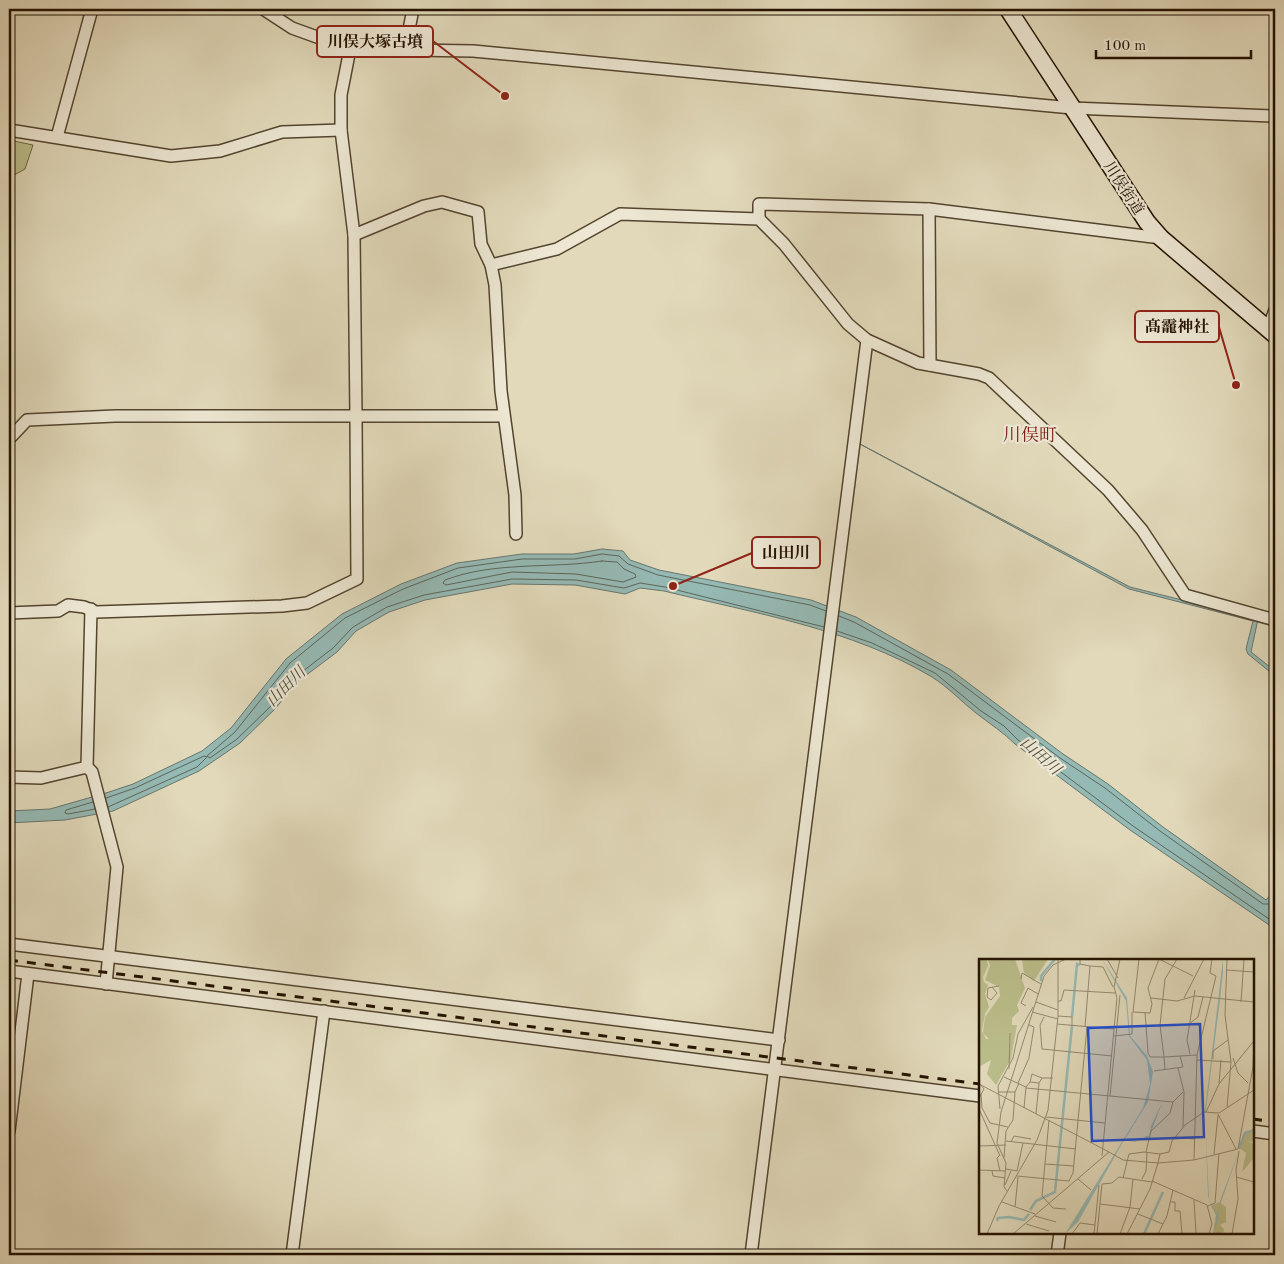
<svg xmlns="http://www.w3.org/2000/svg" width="1284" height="1264" font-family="'Old Standard TT','Noto Serif JP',serif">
  <rect width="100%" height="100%" fill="#e1d9ba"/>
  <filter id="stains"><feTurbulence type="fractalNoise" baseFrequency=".004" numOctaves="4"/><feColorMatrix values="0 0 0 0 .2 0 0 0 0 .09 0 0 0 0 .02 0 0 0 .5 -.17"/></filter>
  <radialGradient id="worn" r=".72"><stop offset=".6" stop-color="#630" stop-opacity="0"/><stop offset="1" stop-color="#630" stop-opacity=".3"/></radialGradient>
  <!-- green -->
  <path fill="#babd8a" stroke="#6f6845" d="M9 140 33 145 25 169 9 178Z"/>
  <!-- water -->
  <g fill="#95b9b4" stroke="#68766c">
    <path d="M860 444 1130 587 1258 619 1251 652 1275 671V676L1248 654 1246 649 1253 621 1129 589Z"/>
    <path d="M602 549 623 551 630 560 659 570 811 600 856 617 951 670 1063 754 1108 784 1163 827 1266 900 1275 890V929L1130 830 1015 744C1003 732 990 724 976 713 962 702 948 687 932 677 852 629 754 613 664 591L640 588 625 594 575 585 512 584 425 600 389 612 356 631 337 652 297 682 275 709 240 743 199 771 113 811 65 820 9 823V811L50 809 106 793 133 784 202 751 231 728 286 659 342 614 401 584 457 563 522 554H574Z"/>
  </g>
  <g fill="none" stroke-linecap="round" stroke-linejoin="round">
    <!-- shore -->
    <g stroke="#5c665a" stroke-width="1">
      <path d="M602 561 617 562 624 569 635 574 636 577 623 582 576 574 512 572 446 585 443 583 445 580C495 561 550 569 602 561Z"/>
      <path d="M839 616 854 622 948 674 1060 758 1105 788 1160 831 1263 904H1269L1275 897"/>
      <path d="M824 627 665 587 640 583 624 588 576 580 512 579 424 595 387 607 353 627 333 648 294 678 271 706 237 739 210 758 207 756 235 732 290 663 345 618 403 589 458 568 522 559H575L602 554 619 556 628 564 658 575 810 605 826 611"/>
      <path d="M837 631 872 643 935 673 981 711 1004 726 1018 740 1133 826 1275 923"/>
      <path d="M106 798 135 788 204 756 207 757 197 767 108 807"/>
      <path d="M93 802 66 810 65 813 68 814 95 809"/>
    </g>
    <!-- minor casing -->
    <g stroke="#53442e" stroke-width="14">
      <g id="minor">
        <path d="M350 49 473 51 1072 108 1275 116"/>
        <path d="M405 50 413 9"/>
        <path d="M9 130 171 156 220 151 282 132 341 130"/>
        <path d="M57 137 92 9"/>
        <path d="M929 209 930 365"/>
        <path d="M759 219V204L929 209 1161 238"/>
        <path d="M354 235 424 206 442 202 478 212 481 244 491 265 495 285 501 391 515 495 516 534"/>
        <path d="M491 265 557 249 620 214 759 219 784 244 848 324 867 340 918 363 979 374 989 378 1108 490 1142 530 1185 595 1275 620"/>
        <path d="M1268 329 1275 310"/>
        <path d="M9 439 27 420 115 416H356L354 235 341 130V95L350 49 292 28 263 9"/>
        <path d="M9 613 58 611 68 605 84 607 96 612 282 606 307 603 357 579 356 416H503"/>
        <path d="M87 767 91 609"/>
        <path d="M9 777 41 778 87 767 92 772 117 867 106 984"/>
        <path d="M9 944 779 1040"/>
        <path d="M9 971 980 1096"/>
        <path d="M9 1131 28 974"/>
        <path d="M1253 1131 1275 1134"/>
        <path d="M292 1255 324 1011"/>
        <path d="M751 1255 867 340"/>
        <path d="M1057 1255 1060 1233"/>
      </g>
    </g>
    <!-- secondary casing -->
    <g stroke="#241200" stroke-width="19">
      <path id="secondary" d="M1008 9 1147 222 1161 238 1275 335"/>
    </g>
    <!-- minor -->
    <use href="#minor" stroke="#ece6d2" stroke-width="11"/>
    <!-- secondary -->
    <use href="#secondary" stroke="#ece6d2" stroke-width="16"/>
    <!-- rail -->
    <g stroke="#241200" stroke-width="3" stroke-dasharray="9 9" stroke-linecap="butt">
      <path d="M9 960 980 1084"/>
      <path d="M1253 1119 1275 1122"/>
    </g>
  </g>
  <g text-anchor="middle" stroke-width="4.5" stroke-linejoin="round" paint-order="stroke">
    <!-- street labels -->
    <g font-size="15" fill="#241200" stroke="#ece6d2">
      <text transform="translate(1124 188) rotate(57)" y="5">川俣街道</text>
    </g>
    <!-- water labels -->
    <g font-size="16" font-style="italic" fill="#4c4c3f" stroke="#ece6d2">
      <text transform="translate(285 686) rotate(-45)" y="6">山田川</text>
      <text transform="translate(1041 755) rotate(42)" y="6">山田川</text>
    </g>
    <!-- quarter labels -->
    <g font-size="18" fill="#7a1f14" stroke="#ece6d2">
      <text x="1030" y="441">川俣町</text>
    </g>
  </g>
  <!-- overview -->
  <g transform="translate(979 959)">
    <rect width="275" height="275" fill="#e1d9ba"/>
    <path d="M0 0H8L9 7 4 18 5 23 9 26 6 35 10 48 6 55 3 72 7 80H10L4 74 6 58 21 37 20 28 6 21 11 7 9 0H36L46 29 38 46 40 52 33 59V66H38L32 100 17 126 8 115 12 101 0 108ZM43 0H69L55 22 45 14ZM275 170V183L268 182 275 185V199L263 213 267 194 259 188 264 177ZM240 243 247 248V263L241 266 245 270 244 275H234L237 256 232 247Z" fill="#babd8a"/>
    <path d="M123 0 148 39 151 77 168 97 174 113 169 143 146 180 157 182 158 180H164L167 177H170L172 167 184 142 170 178 165 181 158 180 157 183 145 181 99 263 86 275 164 149 171 125 168 101 150 77 147 42ZM244 0V13L241 41 226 158 230 239 238 256 242 239 260 192 241 246 238 265 235 275 237 256 229 237 226 152Z" fill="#95b9b4"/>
    <path fill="none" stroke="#95b9b4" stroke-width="2.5" d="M62 22V17L76 0M93 58 98 5 101 6M260 190 266 174 275 171M51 251 57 242 76 233 93 67M18 262 19 259 30 258 45 261 50 255M165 275 184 233"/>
    <path fill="none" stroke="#958970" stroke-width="1" d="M101 0V5L111 7 106 68M128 0 139 19M160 0 154 53 171 54 173 45 169 29 180 0M180 0 214 17M198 0 186 20 181 66 185 98 218 96 237 17 231 14 233 0M111 7 124 8 134 28M247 11 275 13M42 20 43 14 62 25M13 28 18 34 12 41 8 38 9 29 14 28 20 27M172 39 198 42 216 37 275 43M205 39 225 0M79 42H82L85 31 136 34M57 43 79 51M262 43 265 0M47 47 42 44 49 29 59 35M53 53 79 60M166 53 169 94 171 98H185L186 111M79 57 93 58V67M65 58 61 66 63 90 133 97M78 65 135 70M210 65 219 58 224 38M135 77 153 75V53M211 95 208 81 216 31M254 99 259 114 269 124M234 100V92L249 81M218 101 252 103M199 109 205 133 204 168M30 110 31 74M175 112 204 108 201 97M25 118 47 128M51 123 53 115 63 119M39 124 50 99 55 68 50 66M240 124 242 101M0 125 130 193M47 128 51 123 60 124 63 119H74M47 129 194 143M20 133H36M2 135 3 149 11 164 29 168M131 137 141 36M0 139 5 130 1 125M248 148 252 103 246 56 248 0M45 149 47 128M0 150 21 197M21 150 19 127 34 99 39 75 54 48M227 153 240 125 274 83M57 155 60 124M239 155 257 190M67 158 126 164M70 161 63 237 74 249 87 250M196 178 215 180M27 182 97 190M32 183 35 177 52 180M0 187 27 186M167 193 172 172 191 154 194 143 204 133M235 195 239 156M21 196 18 199 21 212M123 197 138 39 135 28 141 0M25 199 27 172 34 161 36 133 40 124M215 201 218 96M66 205 95 207M27 210 38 212 44 184M0 211 26 212M13 212 14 217 26 219M38 217 90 222 94 214 108 68M257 218 275 223M144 219 150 195 165 193 181 195M99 220 112 231M163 220 167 212 168 194M173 222 228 246 233 265 230 275M26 226 32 212M28 232 25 228 27 204 18 184 22 153 65 17 74 6 87 0M215 241 217 275M23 243 56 255M192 243H196V252H201L203 275M121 245 161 250M229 247 236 244 240 194M36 248 39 218M159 255 184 265M56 257 77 263M47 265 70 272M8 275 20 247 58 181 69 151 79 57V0M34 275 130 193 144 201 179 204 181 195 190 193 193 182 206 166 225 153 240 154 275 131M93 275 101 264 116 266M115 275 120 226M118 275 123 225 133 224 140 218 173 223M141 275 151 248 154 220M148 275 171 230 179 204 215 201 259 190 274 108 275 82M179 275 188 257 194 231M253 275 259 240 257 211 260 192"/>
    <path fill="#1d4ed8" fill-opacity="0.15" stroke="#1d4ed8" stroke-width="2.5" d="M221 65 225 178 113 182 109 69Z"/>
    <rect width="275" height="275" fill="none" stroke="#241200" stroke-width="2.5"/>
  </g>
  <!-- callouts -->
  <path fill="none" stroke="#8f2418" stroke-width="2" d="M505 96L433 41M1236 385L1219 327M673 586L752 553"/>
  <g fill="#8f2418" stroke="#ece6d2" stroke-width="2">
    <circle cx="505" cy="96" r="5"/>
    <circle cx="1236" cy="385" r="5"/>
    <circle cx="673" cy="586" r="5"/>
  </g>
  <g fill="#ece6d2" stroke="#8f2418" stroke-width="2">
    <rect x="317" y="26" width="116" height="31" rx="5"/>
    <rect x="1135" y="311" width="84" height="31" rx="5"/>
    <rect x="752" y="537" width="68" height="31" rx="5"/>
  </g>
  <g font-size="16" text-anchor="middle" font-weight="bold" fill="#241200">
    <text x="375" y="47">川俣大塚古墳</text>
    <text x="1177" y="332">髙靇神社</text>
    <text x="786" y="558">山田川</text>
  </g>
  <!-- margin -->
  <rect width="1284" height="1264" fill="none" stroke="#e1d9ba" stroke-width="30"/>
  <rect x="10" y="10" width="1264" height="1244" fill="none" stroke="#241200" stroke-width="2.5"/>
  <rect x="15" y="15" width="1254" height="1234" fill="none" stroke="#241200"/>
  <!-- scale -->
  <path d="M1096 50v8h155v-8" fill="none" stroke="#241200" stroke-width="2.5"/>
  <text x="1104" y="50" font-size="15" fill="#241200" stroke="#ece6d2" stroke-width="4" paint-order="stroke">100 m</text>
  <rect width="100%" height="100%" filter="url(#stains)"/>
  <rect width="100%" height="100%" fill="url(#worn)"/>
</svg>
